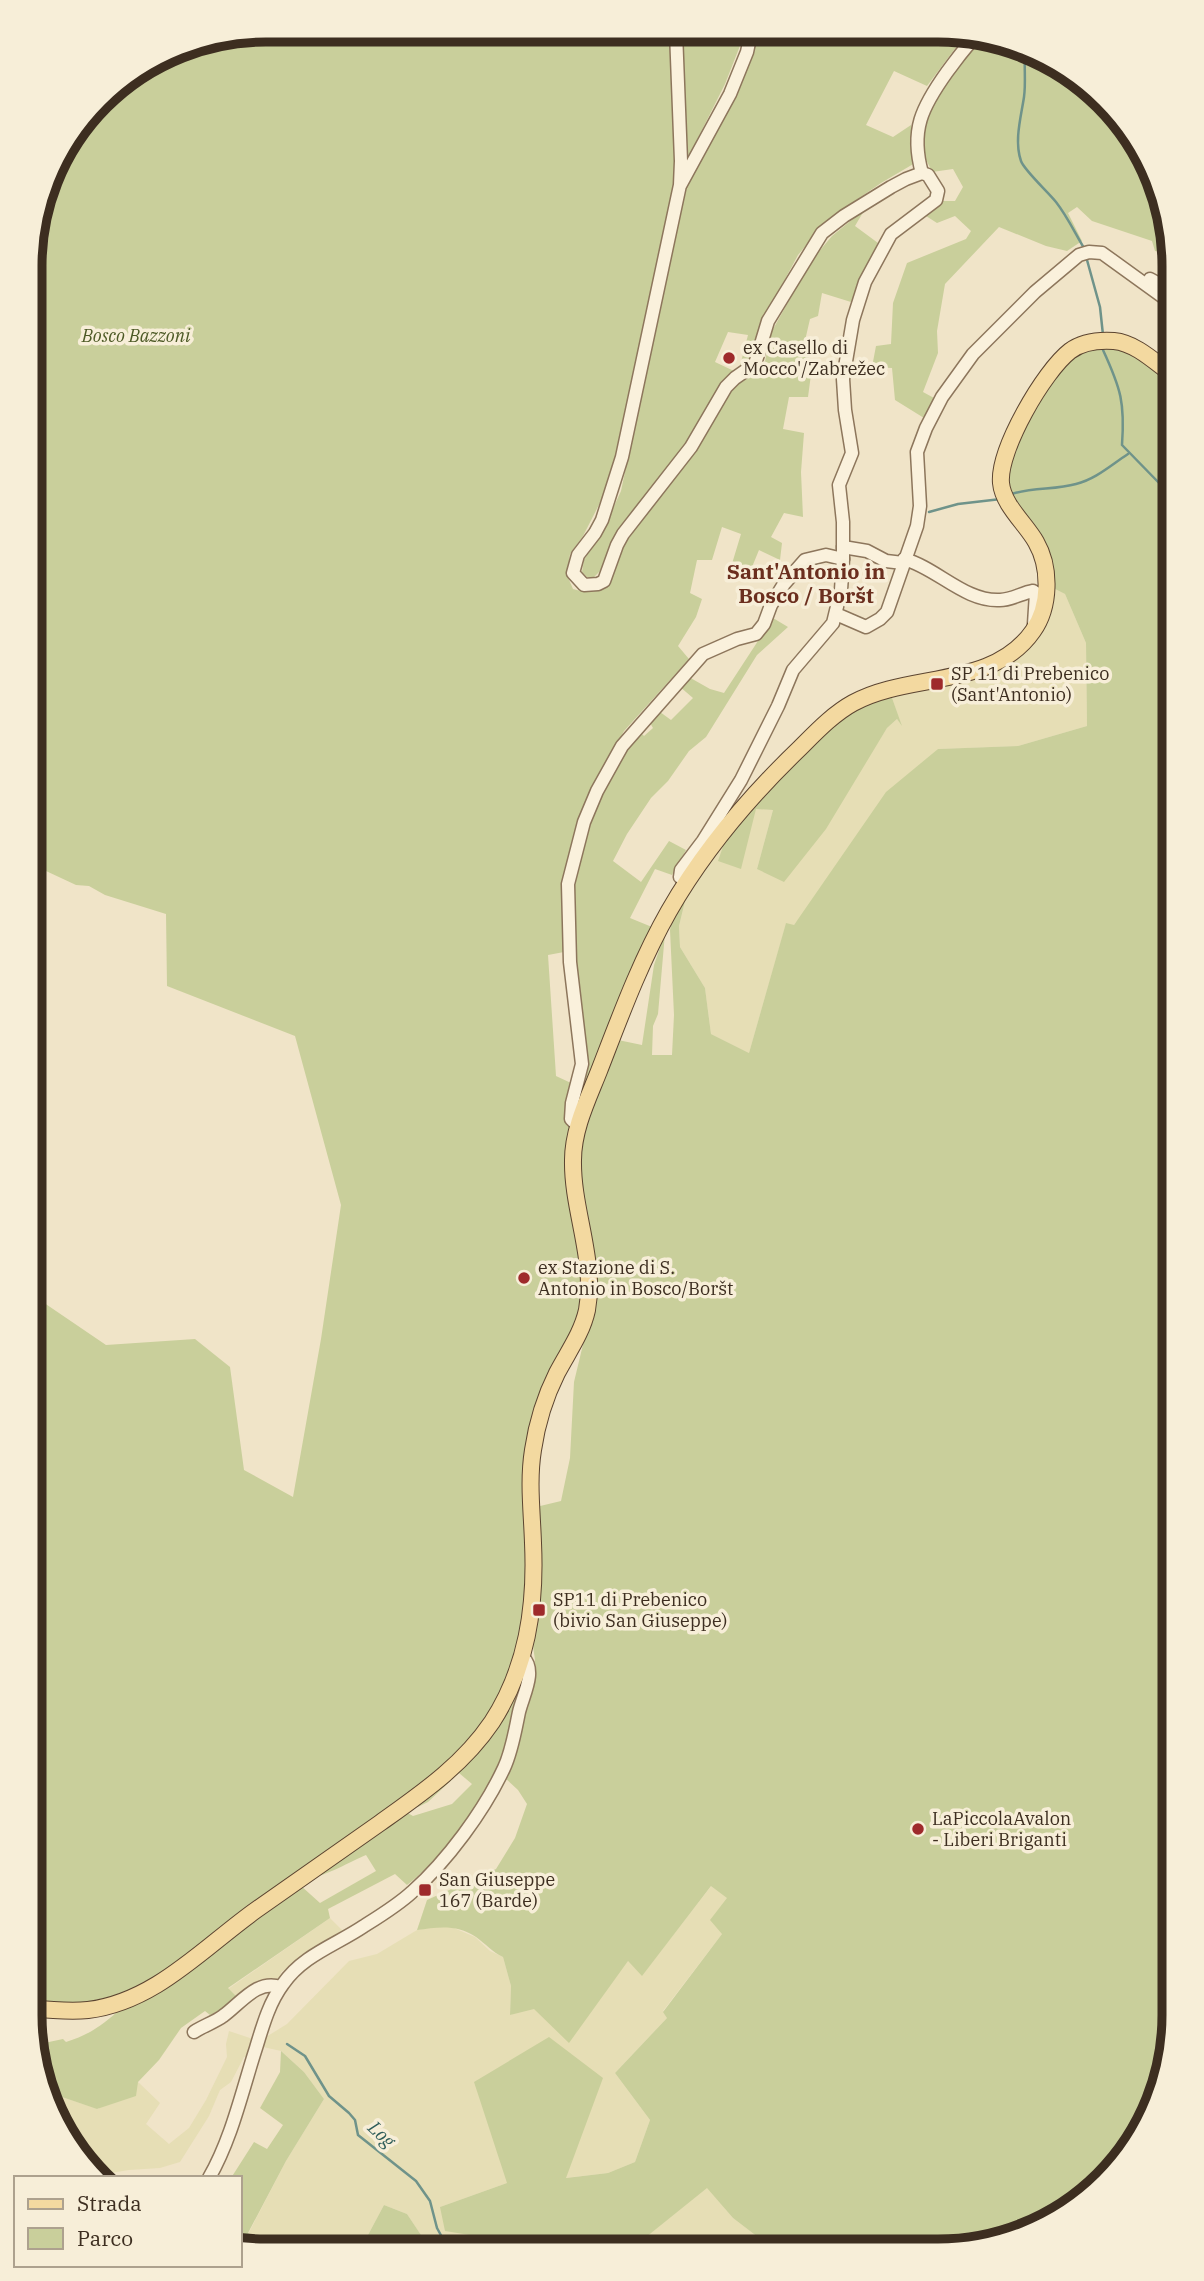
<svg xmlns="http://www.w3.org/2000/svg" width="1204" height="2281" font-family="'IBM Plex Serif',serif">
  <rect width="100%" height="100%" fill="#f0e4c8"/>
  <!-- farmland -->
  <g fill="#e6deb5">
    <path d="M1051 587 1065 594 1086 643 1087 726 1018 746 938 749 793 926 786 924 749 1053 711 1034 705 988 680 947 679 926 687 893 728 832 756 808 773 810 757 869 860 770 887 728 897 719 901 724 891 695 1011 660Z"/>
    <path d="M712 1885 728 1898 722 1934 663 2011 668 2017 615 2073 650 2120 635 2162 608 2173 565 2178 602 2078 507 2183 440 2207 538 2246 535 2250H431L407 2214 384 2205 360 2250 259 2249 263 2243 248 2234 286 2161 324 2099 304 2072 281 2051 263 2047 266 2037 287 2024 349 1961 377 1954 417 1930 447 1925 475 1937 490 1951 503 1957 511 1986 510 2015 628 1961 642 1975Z"/>
    <path d="M330 1918 344 1932 281 1972 280 1978 256 1985 236 1996 228 1989Z"/>
    <path d="M229 2031 253 2039 248 2056 244 2057 231 2082 220 2090 209 2116 180 2162 160 2168 129 2170 105 2174V2178H100L46 2096 62 2097 98 2109 138 2082 160 2103 146 2124 169 2144 189 2128 206 2100 227 2057 226 2044Z"/>
    <path d="M707 2187 733 2218 767 2244 769 2251 630 2250Z"/>
  </g>
  <!-- green -->
  <g fill="#c9cf9b">
    <path d="M266 30 670 32 677 153 672 198 624 431 603 497 583 536 570 554 567 575 573 589C606 598 610 583 618 554L724 400 737 381 753 372 765 361 772 331 811 261 832 236 865 209 855 226 878 243 851 302 822 293 818 316 810 319 804 345 812 367 808 397H789L783 429 804 433 801 472 803 517 784 513 771 537 782 543 780 560 759 550 752 567H731L741 534 722 527 712 560H697L690 593 702 599 696 617 678 646 689 659 624 731 591 791 572 846 561 890 564 952 548 955 556 1076 571 1083 565 1113 573 1127 582 1274 578 1317 571 1337 543 1387 528 1587 522 1634 503 1692 484 1721 461 1751 439 1772 168 1971C123 1997 82 2009 30 2001L31 1294 106 1345 195 1339 230 1367 244 1470 293 1497 321 1339 341 1205 295 1036 167 986 166 914 105 895 89 886 76 885 31 864 32 236 54 161 110 89 176 48Z"/>
    <path d="M683 32 745 33 725 84 686 162Z"/>
    <path d="M757 33 966 34 927 86 894 71 866 125 893 137 911 125 915 163 881 183 826 221 798 255 761 324 752 357 740 366 748 335 728 332 715 362 734 371 719 386 699 429 626 520 609 548 604 567 594 577H587L582 572 584 560 605 526 621 491 677 223 688 183 749 60Z"/>
    <path d="M987 36 1093 88 1162 190 1172 253 1155 251 1152 241 1092 221 1077 207 1068 213 1082 241 1067 251 1046 246 999 227 945 284 937 331 938 353 923 392 934 398 924 418 895 400 892 368 872 367 876 346 891 344 893 303 907 263 966 239 971 231 955 216 937 223 926 216 942 201H955L963 187 953 169 932 172C929 165 925 158 923 152 913 116 962 58 987 36Z"/>
    <path d="M1097 346 1125 347 1174 383V2031L1156 2105 1125 2159 1070 2211 1014 2239 938 2251H769L767 2244 733 2218 707 2188 630 2250H535L538 2246 445 2231 440 2207 507 2183 474 2082 549 2037 603 2078 566 2178 608 2173 635 2162 650 2120 615 2073 667 2018 663 2012 722 1934 710 1920 727 1898 711 1886 642 1976 628 1961 569 2043 534 2009 510 2015 511 1986 503 1957C492 1952 486 1944 476 1937 457 1924 438 1927 417 1930L427 1900 496 1869 515 1838 527 1804 518 1790 504 1777 532 1677 535 1660 532 1639 536 1507 561 1501 570 1458 574 1382 592 1307 578 1172 577 1142 618 1040 642 1045 654 965 665 933 658 1014 653 1026 652 1055H672L674 1015 670 930 673 915 687 893 679 926 680 947 705 988 711 1034 749 1053 786 923 794 925 886 792 938 749 1018 746 1087 726 1086 643 1065 594 1051 587 1006 482 1007 470 1024 422 1072 355Z"/>
    <path d="M773 618 788 627 757 655 706 737 689 751 668 781 651 798 627 834 613 861 641 882 669 841 686 850 672 875 655 869 630 918 652 927 579 1109 572 890 586 828 618 760 640 732 644 736 653 728 649 721 660 712 671 720 693 698 679 686 687 676 710 689 724 693Z"/>
    <path d="M891 695 902 726 897 719 887 728 826 829 784 882 757 869 773 810 756 809 741 869 718 861 728 832 743 813 848 712Z"/>
    <path d="M521 1672C518 1706 510 1741 497 1772 483 1804 435 1865 407 1885L395 1874 328 1909 330 1918 228 1988 236 1996 220 2010 210 2015 205 2011 181 2028 159 2060 138 2082 136 2096 97 2109 62 2097 46 2096 42 2091 35 2045 63 2039 66 2042C89 2035 105 2024 122 2007L300 1885 320 1903 376 1871 366 1855C351 1861 325 1877 311 1877L404 1811 413 1816 452 1804 472 1784 459 1773 428 1802 418 1807 412 1805 438 1787Z"/>
    <path d="M281 2051 304 2072 324 2099 286 2161 248 2233 263 2243 259 2249H240V2178H231L254 2142 267 2149 283 2125 260 2108 280 2072Z"/>
    <path d="M384 2205 407 2214 431 2250H401L394 2244 390 2250H360Z"/>
  </g>
  <g fill="none" stroke-linecap="round" stroke-linejoin="round">
    <!-- stream -->
    <g stroke="#6f938a" stroke-width="2.5">
      <path d="M1025 54C1024 68 1026 83 1024 97 1021 117 1014 141 1021 161 1024 170 1048 192 1056 202 1067 216 1075 233 1084 248"/>
      <path d="M1087 260 1100 307 1103 335"/>
      <path d="M1103 350C1121 389 1125 403 1122 445L1162 486 1174 506"/>
      <path d="M1012 494C1033 487 1055 490 1076 484 1096 479 1111 465 1128 454"/>
      <path d="M929 512 958 504 1001 499"/>
      <path d="M287 2044 305 2056 329 2096 349 2113 355 2120 358 2135 416 2181 430 2201 437 2228 449 2250"/>
    </g>
    <!-- minor casing -->
    <g stroke="#8d765c" stroke-width="15">
      <g id="minor">
        <path d="M676 32 681 161 680 185 622 457 602 520 595 533 578 555 573 573 584 585 598 584 604 581 617 545 623 534 691 447 726 387 735 378 755 364 768 321 822 233 844 216 891 187 906 179 922 173 928 175 938 191 936 200 891 234 865 282 853 320 843 379 845 410 852 453 839 485 843 522V559L841 590 833 623 793 670 778 706 741 780 703 841 681 870 680 877 686 882"/>
        <path d="M922 173C910 130 922 107 947 72 957 59 966 45 979 34"/>
        <path d="M681 184 730 94 747 52 751 33"/>
        <path d="M1150 279 1174 292"/>
        <path d="M843 547 867 551 886 561 903 563"/>
        <path d="M904 559C937 568 965 602 1000 600 1011 600 1022 593 1033 591L1036 593 1034 624"/>
        <path d="M836 614 866 627 880 619 887 612 917 526 920 506 917 452 926 428 942 397 973 354 1035 292 1079 255 1089 252 1102 253 1174 305"/>
        <path d="M578 1126 571 1119 572 1103 582 1064 570 962 568 884 584 822 597 791 622 746 703 654 737 639 756 634 764 624 771 605 784 584 805 560 826 555 843 559"/>
        <path d="M194 2032C203 2026 215 2022 223 2016 240 2004 257 1979 280 1987"/>
        <path d="M209 2178C232 2138 242 2091 256 2048 263 2025 269 2003 283 1984 303 1955 336 1945 364 1926 380 1916 398 1905 412 1892 447 1861 484 1811 504 1768 512 1751 515 1731 519 1712 523 1695 537 1671 523 1657"/>
      </g>
    </g>
    <!-- major casing -->
    <g stroke="#5b4430" stroke-width="18">
      <path id="major" d="M30 2008C49 2010 69 2012 88 2010 155 2002 204 1947 256 1910 298 1881 339 1852 380 1823 422 1793 463 1765 492 1722 527 1668 536 1607 533 1543 532 1512 528 1481 533 1450 537 1423 545 1397 557 1373 568 1352 582 1333 587 1310 596 1259 572 1210 573 1160 573 1129 588 1099 599 1071 620 1017 640 962 669 911 704 850 749 797 800 748 816 732 833 714 853 703 909 672 993 689 1033 631 1050 607 1051 568 1036 542 1026 524 1003 505 1001 483 998 450 1044 371 1070 351 1082 342 1099 340 1114 341 1136 343 1156 363 1174 376"/>
    </g>
    <!-- minor -->
    <use href="#minor" stroke="#faf1dc" stroke-width="12"/>
    <!-- major -->
    <use href="#major" stroke="#f3d9a0" stroke-width="16"/>
  </g>
  <!-- markers -->
  <g fill="#9e2a2b" stroke="#f7eed8" stroke-width="2.5">
    <circle cx="729" cy="358" r="7"/>
    <rect x="930" y="677" width="14" height="14" rx="3.5"/>
    <circle cx="524" cy="1278" r="7"/>
    <rect x="532" y="1603" width="14" height="14" rx="3.5"/>
    <circle cx="918" cy="1829" r="7"/>
    <rect x="418" y="1883" width="14" height="14" rx="3.5"/>
  </g>
  <g text-anchor="middle" stroke-width="7" stroke-linejoin="round" paint-order="stroke">
    <!-- park labels -->
    <g font-size="18" font-style="italic" fill="#4d5a26" stroke="#f7eed8">
      <text x="136" y="342">Bosco Bazzoni</text>
    </g>
    <!-- poi labels -->
    <g font-size="18" fill="#3d2e20" stroke="#f7eed8" text-anchor="start">
      <text x="743" y="354">ex Casello di<tspan x="743" dy="21">Mocco'/Zabrežec</tspan></text>
      <text x="951" y="680">SP 11 di Prebenico<tspan x="951" dy="21">(Sant'Antonio)</tspan></text>
      <text x="538" y="1274">ex Stazione di S.<tspan x="538" dy="21">Antonio in Bosco/Boršt</tspan></text>
      <text x="553" y="1606">SP11 di Prebenico<tspan x="553" dy="21">(bivio San Giuseppe)</tspan></text>
      <text x="932" y="1825">LaPiccolaAvalon<tspan x="932" dy="21">- Liberi Briganti</tspan></text>
      <text x="439" y="1886">San Giuseppe<tspan x="439" dy="21">167 (Barde)</tspan></text>
    </g>
    <!-- water labels -->
    <g font-size="19" font-style="italic" fill="#2f5d5a" stroke="#f7eed8">
      <text transform="translate(382 2134) rotate(43)" y="7">Log</text>
    </g>
    <!-- quarter labels -->
    <g font-size="21" font-weight="bold" fill="#6b2e1e" stroke="#f7eed8">
      <text x="806" y="579">Sant'Antonio in<tspan x="806" dy="24">Bosco / Boršt</tspan></text>
    </g>
  </g>
  <!-- crop -->
  <path d="M0 0H1204V2281H0ZM266 42H938A224 224 0 0 1 1162 266V2015A224 224 0 0 1 938 2239H266A224 224 0 0 1 42 2015V266A224 224 0 0 1 266 42Z" fill="#f7eed8" fill-rule="evenodd"/>
  <path fill="none" stroke="#3d2e20" stroke-width="9" d="M266 42H938A224 224 0 0 1 1162 266V2015A224 224 0 0 1 938 2239H266A224 224 0 0 1 42 2015V266A224 224 0 0 1 266 42Z"/>
  <!-- legend -->
  <rect x="14" y="2176" width="228" height="91" fill="#f7eed8" stroke="#ada18e" stroke-width="2"/>
  <rect x="28" y="2199" width="35" height="10" fill="#f3d9a0" stroke="#ada18e" stroke-width="2"/>
  <text x="77" y="2211" font-size="21" fill="#3d2e20">Strada</text>
  <rect x="28" y="2228" width="35" height="21" fill="#c9cf9b" stroke="#ada18e" stroke-width="2"/>
  <text x="77" y="2246" font-size="21" fill="#3d2e20">Parco</text>
</svg>
